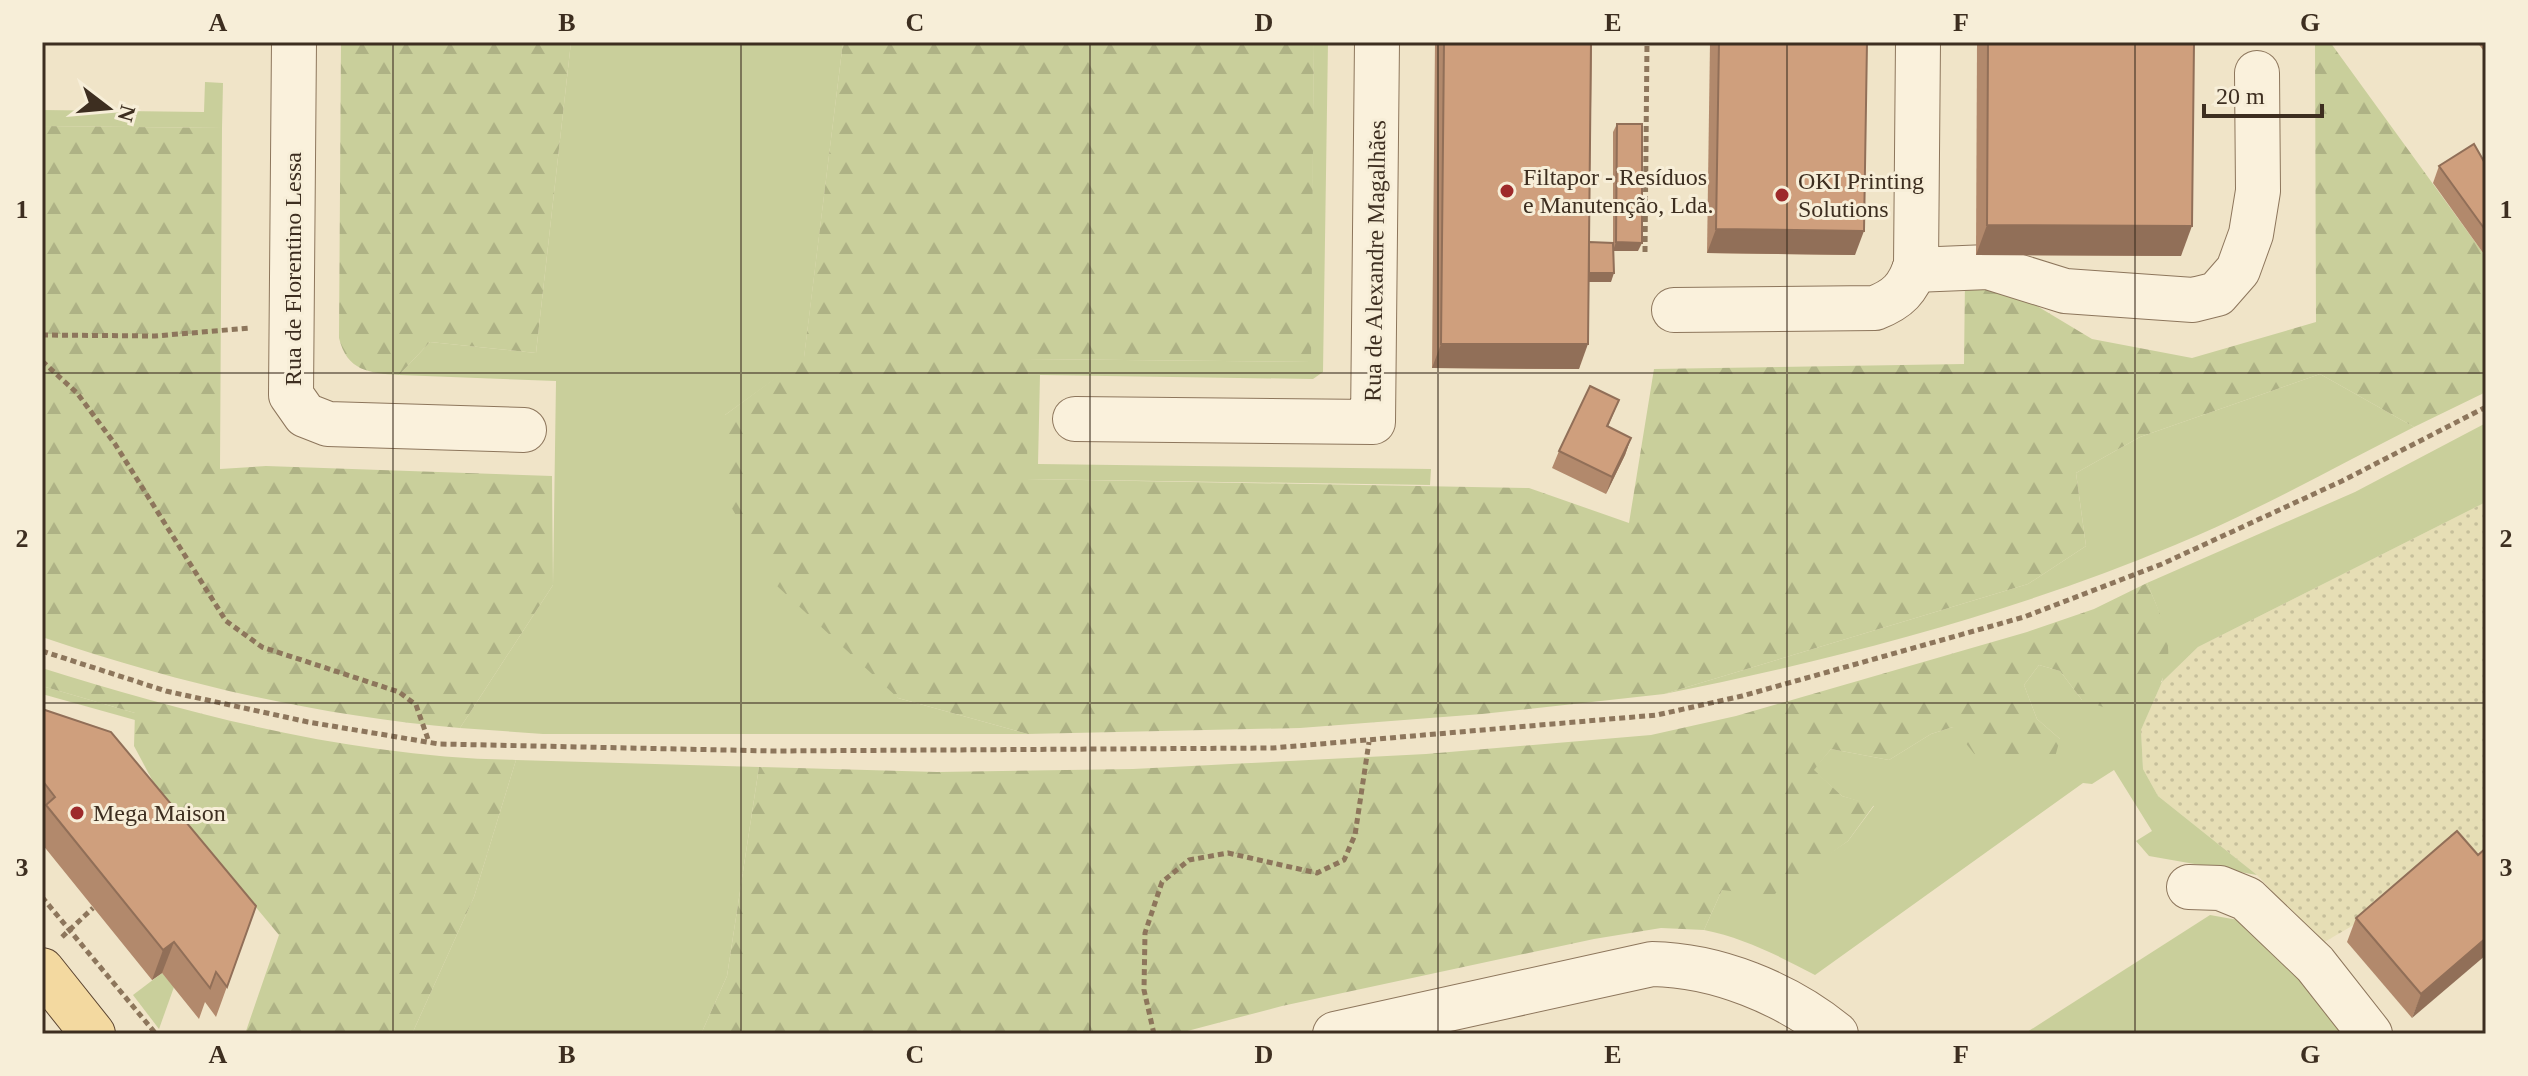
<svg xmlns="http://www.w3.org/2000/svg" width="2528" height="1076" font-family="Georgia,serif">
  <defs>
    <pattern id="farmland-dots" width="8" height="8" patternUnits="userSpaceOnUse" patternTransform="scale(2)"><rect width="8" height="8" fill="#e6deb5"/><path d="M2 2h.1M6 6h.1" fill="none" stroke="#c6bf9b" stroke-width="1.8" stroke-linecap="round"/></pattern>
    <pattern id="forest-firs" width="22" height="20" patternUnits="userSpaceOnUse" patternTransform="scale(2)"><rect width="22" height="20" fill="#c9cf9b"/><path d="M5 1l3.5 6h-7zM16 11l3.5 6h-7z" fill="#aeb285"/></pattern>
  </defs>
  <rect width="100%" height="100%" fill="#f0e4c8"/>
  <!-- farmland -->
  <path fill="url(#farmland-dots)" d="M2486 502V848L2321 944 2257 875 2158 796 2143 769 2141 730 2162 682 2198 647Z"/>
  <!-- grass -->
  <g fill="#c9cf9b">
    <path d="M571 42H843L804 358 725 415 898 698 1028 734H543L460 728 553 585 556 381 399 375 430 342 536 353Z"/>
    <path d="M1314 42H1328L1323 372 1313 379 1040 375 1038 464 1431 469 1430 485 1026 479 1027 359 1310 362Z"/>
    <path d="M205 82 223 83 222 128 42 126V110L204 112Z"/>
    <path d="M2320 374 2414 427C2335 467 2257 511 2175 545 2010 614 1838 659 1664 694L2028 584 2086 546 2076 473 2140 437Z"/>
    <path d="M2486 423V502L2198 647 2162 682 2141 730 2143 769 2158 796 2257 875 2149 856 2136 841 2152 831 2114 770 2092 784 2083 783 1815 975C1779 956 1744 938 1704 930L1722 890 1814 864 1848 841 1874 806 1842 796 1813 770 1831 749 1889 760 1931 734 1953 727 2060 739 2037 719 2024 685 2039 665 2060 671 2082 700 2162 682C2171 640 2164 622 2147 583L2355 492Z"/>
    <path d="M42 686 135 713V720L42 694Z"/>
    <path d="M516 760 759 767 727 976 701 1034H412L474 897Z"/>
    <path d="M2210 915 2238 920 2310 985 2349 1034H2024Z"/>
    <path d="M162 973 174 987 159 1029 133 995Z"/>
  </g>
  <!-- forest -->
  <g fill="url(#forest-firs)">
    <path d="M341 42H571L536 353 430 342 399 375C369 373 347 371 339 338Z"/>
    <path d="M843 42H1314L1311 362 1028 359 1027 479 1529 488 1629 523 1654 369 1964 364 1965 279 1989 277 2092 339 2192 358 2316 322 2315 42H2330L2486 257V392L2414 427 2320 374 2140 437 2076 473 2086 546 2028 584 1664 694 1482 714 1300 728 1028 734 898 698 777 586 719 486 725 415 804 357Z"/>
    <path d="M42 126 222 128 220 469 266 466 552 476 553 585 460 728C317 716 177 683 42 637Z"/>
    <path d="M2147 583C2160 613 2178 648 2162 680 2156 693 2135 705 2124 714L2082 700 2060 671 2039 665 2024 685 2037 719 2060 739 2055 757 2013 764 1979 760 1953 727 1931 734 1889 760 1831 749 1814 770 1842 796 1874 805 1848 841 1772 896 1722 890 1704 930 1661 928 1594 939 1282 1006 1176 1034H701L727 976 759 767 937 772 1133 769 1426 754 1651 735 1736 716 2027 632 2094 609Z"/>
    <path d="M42 668C196 716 353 757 516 760L474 897 412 1034H245L279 935 157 789 134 746 135 713 42 686Z"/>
  </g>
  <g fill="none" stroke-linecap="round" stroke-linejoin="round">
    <!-- minor casing -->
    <g stroke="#8d765c" stroke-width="46">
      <g id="minor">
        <path d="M294 42 291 395 305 415 328 424 524 430"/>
        <path d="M1914 270 1988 267 2065 291 2193 300 2217 294 2238 270 2251 234 2258 191 2257 73"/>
        <path d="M1674 310 1875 308C1898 299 1908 289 1916 265L1918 42"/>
        <path d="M1075 419 1373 422 1377 42"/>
        <path d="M2189 887 2220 888 2247 899 2315 964 2370 1034"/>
        <path d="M1335 1034 1652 964C1716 965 1786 993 1836 1034"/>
      </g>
    </g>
    <!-- major casing -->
    <g stroke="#5b4430" stroke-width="46">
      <path id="major" d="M42 970 93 1034"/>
    </g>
    <!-- path -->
    <g stroke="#8d765c" stroke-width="5" stroke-dasharray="6 4" stroke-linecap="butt">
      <path d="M1645 252 1647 42"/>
      <path d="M42 335 155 336 250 328"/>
      <path d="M42 361 77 393 115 444 226 621 262 647 399 692 416 705 429 742"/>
      <path d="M42 651 166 691 308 722 439 744 773 751 1273 748 1657 715 1742 696 2024 617 2162 564 2342 481 2486 407"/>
      <path d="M42 897 156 1034"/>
      <path d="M62 937 93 908"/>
      <path d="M1154 1034 1144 990 1145 933 1162 882 1189 860 1228 853 1317 873 1344 860 1355 835 1369 742"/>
    </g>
    <!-- minor -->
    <use href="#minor" stroke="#faf1dc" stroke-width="44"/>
    <!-- major -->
    <use href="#major" stroke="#f3d9a0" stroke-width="44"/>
  </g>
  <!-- wall -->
  <g fill="#b2896c">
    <path d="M1435 42H1592L1589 242 1613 243V132L1617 124 1638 251H1613L1611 282H1589L1579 369 1432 368Z"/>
    <path d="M1710 42H1867L1855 255 1707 253Z"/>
    <path d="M1977 42H2194L2181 256 1976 255Z"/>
    <path d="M2477 42H2486V54Z"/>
    <path d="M2486 165V257L2433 183 2439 166Z"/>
    <path d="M1619 400 1608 427 1631 438 1625 455 1606 494 1552 468 1559 451Z"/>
    <path d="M42 709 256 906 216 1017 205 1002 199 1019 162 973 152 980 42 844Z"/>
    <path d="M2478 855 2412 1018 2347 942 2356 918Z"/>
  </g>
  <!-- shaded-wall -->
  <g fill="#916f58">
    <path d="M1987 225 2192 226 2181 256 1976 255Z"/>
    <path d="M1716 229 1864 231 1855 255 1707 253Z"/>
    <path d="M1616 242 1642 243 1638 251H1613Z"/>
    <path d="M1583 273H1614L1611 282H1580Z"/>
    <path d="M1441 344H1588L1579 369 1432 368Z"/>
    <path d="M1631 438 1625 455 1606 494 1612 477Z"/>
    <path d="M2486 938V955L2412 1018 2421 994Z"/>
    <path d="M174 942 162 973 152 980 163 950Z"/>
  </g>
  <!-- building -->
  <g fill="#cf9f7d" stroke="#916f58" stroke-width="2">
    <path d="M1444 42H1591L1588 344H1441Z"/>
    <path d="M1719 42H1867L1864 231 1716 229Z"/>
    <path d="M1988 42H2194L2192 226 1987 225Z"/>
    <path d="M1617 124H1642V243L1616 242Z"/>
    <path d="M2474 144 2486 165V231L2439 166Z"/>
    <path d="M1589 242 1613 243 1614 273H1589Z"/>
    <path d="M1590 386 1619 400 1607 426 1631 438 1612 477 1559 451Z"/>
    <path d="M42 709 111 732 256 906 227 987 216 972 210 988 174 942 163 950 46 805 55 797 42 780Z"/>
    <path d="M2457 831 2478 855 2486 848V938L2421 994 2356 918Z"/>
  </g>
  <!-- grid -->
  <path fill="none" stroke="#3d2e20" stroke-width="2" stroke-opacity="0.55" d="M393 42V1034M741 42V1034M1090 42V1034M1438 42V1034M1787 42V1034M2135 42V1034M42 373H2486M42 703H2486"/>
  <!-- markers -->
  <g fill="#9e2a2b" stroke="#f7eed8" stroke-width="3">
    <circle cx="1507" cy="191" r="8"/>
    <circle cx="1782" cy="195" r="8"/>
    <circle cx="77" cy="813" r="8"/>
  </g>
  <g text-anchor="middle" stroke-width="6" stroke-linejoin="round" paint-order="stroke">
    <!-- poi labels -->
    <g font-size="24" fill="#3d2e20" stroke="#f7eed8" text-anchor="start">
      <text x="1523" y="185">Filtapor - Resíduos<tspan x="1523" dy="28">e Manutenção, Lda.</tspan></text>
      <text x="1798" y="189">OKI Printing<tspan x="1798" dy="28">Solutions</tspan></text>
      <text x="93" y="821">Mega Maison</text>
    </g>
    <!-- street labels -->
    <g font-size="24" fill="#3d2e20" stroke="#f7eed8">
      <text transform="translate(1375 261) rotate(-89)" y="8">Rua de Alexandre Magalhães</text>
      <text transform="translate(293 269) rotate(-90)" y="8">Rua de Florentino Lessa</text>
    </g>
  </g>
  <!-- border -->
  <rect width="2528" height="1076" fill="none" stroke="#f7eed8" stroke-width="88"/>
  <!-- north arrow -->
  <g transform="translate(108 108) rotate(106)" stroke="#f7eed8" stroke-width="6" paint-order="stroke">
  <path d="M0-6L14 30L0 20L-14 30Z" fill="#3d2e20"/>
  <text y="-12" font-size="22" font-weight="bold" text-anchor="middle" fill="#3d2e20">N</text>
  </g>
  <!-- scale -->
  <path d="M2204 104v12h118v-12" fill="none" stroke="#3d2e20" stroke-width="4"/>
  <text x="2216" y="104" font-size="24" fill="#3d2e20" stroke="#f7eed8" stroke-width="6" paint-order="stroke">20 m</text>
  <rect x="44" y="44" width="2440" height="988" fill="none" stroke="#3d2e20" stroke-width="3"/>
  <g font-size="26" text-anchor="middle" font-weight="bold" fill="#3d2e20">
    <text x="218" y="31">A</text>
    <text x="567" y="31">B</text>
    <text x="915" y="31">C</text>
    <text x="1264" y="31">D</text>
    <text x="1613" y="31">E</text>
    <text x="1961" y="31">F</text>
    <text x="2310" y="31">G</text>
    <text x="22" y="218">1</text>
    <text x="2506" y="218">1</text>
    <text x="22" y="547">2</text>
    <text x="2506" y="547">2</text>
    <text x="22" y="876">3</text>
    <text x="2506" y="876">3</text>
    <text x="218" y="1063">A</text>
    <text x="567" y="1063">B</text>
    <text x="915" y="1063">C</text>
    <text x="1264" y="1063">D</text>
    <text x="1613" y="1063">E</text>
    <text x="1961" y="1063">F</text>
    <text x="2310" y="1063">G</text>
  </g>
</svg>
